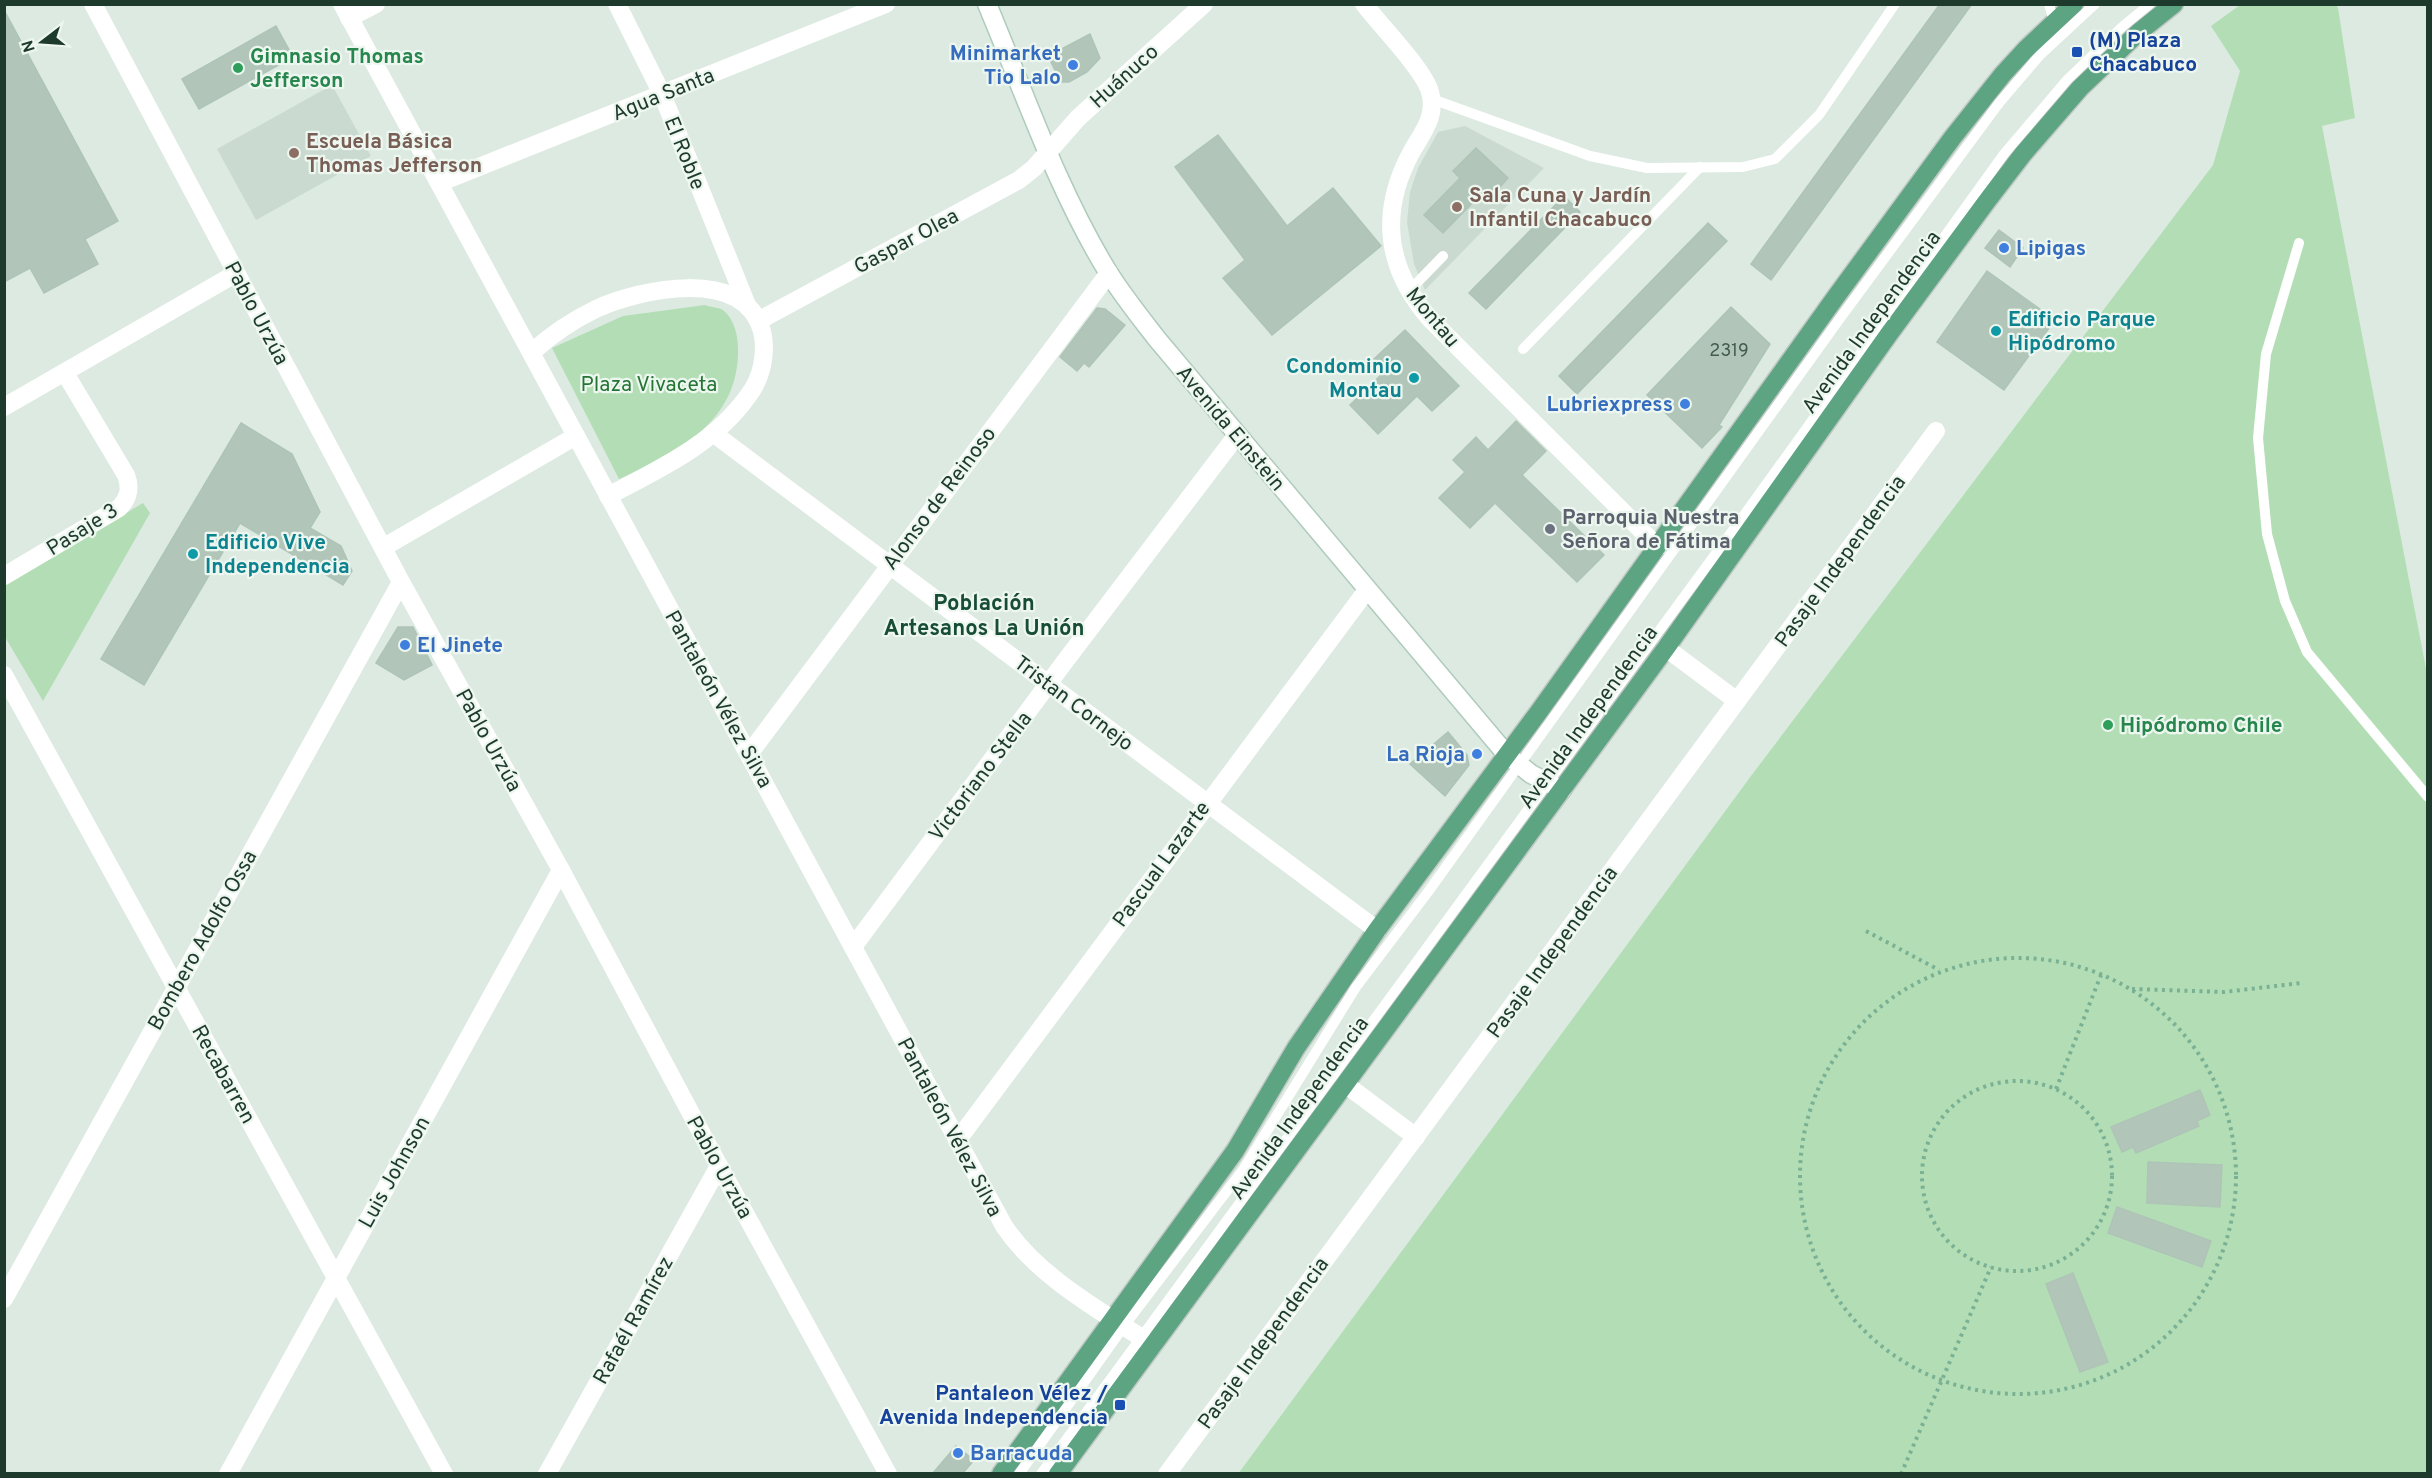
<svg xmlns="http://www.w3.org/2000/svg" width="2432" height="1478" font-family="Overpass,sans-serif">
  <rect width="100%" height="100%" fill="#dceae1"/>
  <!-- built -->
  <g fill="#cadad0">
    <path d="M332 85 371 156 256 220 217 149Z"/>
    <path d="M1465 126 1544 168 1425 290 1414 264 1407 222 1410 192 1418 168 1438 132Z"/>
  </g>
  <!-- green -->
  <g fill="#b3deb5">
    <path d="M2240 5H2336L2338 8 2355 118 2322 126 2427 674V1473L1238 1474 1751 776 2213 165 2240 71 2211 26Z"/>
    <path d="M705 305C710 307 718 307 723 310 734 318 738 336 738 348 740 421 677 454 619 479L552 348 623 316Z"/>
    <path d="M143 503 150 513 43 701 5 637 4 586Z"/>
  </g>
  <!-- building -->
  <g fill="#b2c5b9" stroke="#aec4b7" stroke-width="1.5">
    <path d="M1940 4H1972L1771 280 1751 264Z"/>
    <path d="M4 10 118 221 85 239 98 264 44 293 30 268 4 282Z"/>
    <path d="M276 26 293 57 199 109 182 79Z"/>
    <path d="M1090 34 1100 58 1087 72 1069 82H1061L1048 56Z"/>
    <path d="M1218 135 1287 226 1333 188 1381 246 1272 335 1223 278 1245 260 1175 167Z"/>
    <path d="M1476 148 1508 178 1489 199 1482 193 1443 233 1424 215 1460 178 1453 171Z"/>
    <path d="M1564 196 1580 212 1486 309 1469 293Z"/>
    <path d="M1708 223 1727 241 1577 394 1559 376Z"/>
    <path d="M1999 230 2023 248 2010 267 1985 248Z"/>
    <path d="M1987 271 2055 320 2004 390 1937 342Z"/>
    <path d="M1731 307 1770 344 1719 425 1722 427 1702 448 1647 395Z"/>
    <path d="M1097 308 1105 309 1125 325 1089 367 1084 363 1077 371 1060 357Z"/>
    <path d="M1405 330 1459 386 1432 411 1417 396 1378 434 1350 405 1385 371 1374 359Z"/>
    <path d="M1516 421 1546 451 1522 475 1604 555 1577 582 1495 503 1470 528 1439 498 1465 472 1453 460 1476 437 1488 450Z"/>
    <path d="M241 423 292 454 320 512 310 528 341 546 352 571 343 585 240 523 144 685 101 659Z"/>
    <path d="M398 627H413L432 665 404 680 376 663Z"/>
    <path d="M1448 732 1467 755 1469 765 1445 796 1410 764Z"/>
    <path d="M2200 1090 2210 1115 2197 1121 2199 1126 2136 1153 2133 1147 2122 1152 2111 1127Z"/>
    <path d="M2148 1162 2222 1165 2220 1207 2147 1203Z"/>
    <path d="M2117 1207 2211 1241 2202 1267 2108 1233Z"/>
    <path d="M2073 1273 2108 1362 2080 1372 2046 1284Z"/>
    <path d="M956 1446 974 1460 963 1473H933Z"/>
  </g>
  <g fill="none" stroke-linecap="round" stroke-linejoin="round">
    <!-- secondary casing -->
    <g stroke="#afcbbb" stroke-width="21">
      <path id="secondary" d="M987 4C1025 94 1057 189 1108 272 1123 296 1140 317 1157 339L1507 755 1531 774 1562 790"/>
    </g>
    <!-- primary casing -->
    <g stroke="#c0c8c4" stroke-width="21">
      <g id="primary">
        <path d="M1001 1474 1235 1151 1296 1048 1377 930 1538 713 1835 298 1953 137 2003 74 2026 49 2074 4"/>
        <path d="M1058 1474 1666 648 1889 334 1987 201 2023 154 2080 88 2139 32 2174 4"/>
      </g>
    </g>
    <!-- path -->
    <g stroke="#7ab194" stroke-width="4" stroke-dasharray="3 4.5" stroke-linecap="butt">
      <path d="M1866 931 1939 970"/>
      <circle cx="2018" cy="1176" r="218"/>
      <path d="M2132 989 2224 992 2301 983"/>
      <circle cx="2017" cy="1176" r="95"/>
      <path d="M2056 1089 2101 975"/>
      <path d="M1901 1474 1991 1267"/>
    </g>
    <!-- service -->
    <g stroke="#fff" stroke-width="10">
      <path d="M2049 4 2054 22"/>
      <path d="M1432 99 1590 156 1647 168 1743 167 1775 159 1819 115 1895 4"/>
      <path d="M2299 243 2266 354 2258 438 2267 534 2285 601 2307 652 2428 797"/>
      <path d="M1409 291 1443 256"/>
      <path d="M1523 349 1700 167"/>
      <path d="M1019 1474 1124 1326 1243 1170 1356 987 1428 892 1838 321 1999 103 2040 55 2095 4"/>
      <path d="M1041 1474 1747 511 2004 154 2067 80 2122 27 2150 4"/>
    </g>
    <!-- minor -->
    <g stroke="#fff" stroke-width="18">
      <path d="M93 4 401 582 561 870 719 1166 888 1474"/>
      <path d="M342 4 1004 1226C1038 1277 1102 1312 1153 1345"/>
      <path d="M617 4 662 94 747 305"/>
      <path d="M1364 4C1380 25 1424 70 1430 92 1437 115 1423 132 1412 151 1379 211 1385 268 1431 320L1658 547"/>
      <path d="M349 18 376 4"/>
      <path d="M439 183 886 4"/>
      <path d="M758 321 1019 180 1034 168 1078 118 1204 4"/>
      <path d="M532 352C551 335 573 320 596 309 640 289 744 266 762 331 767 353 762 378 748 396 713 445 659 469 608 496"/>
      <path d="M4 407 235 274"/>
      <path d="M713 433 1377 930"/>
      <path d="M384 547 576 436"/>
      <path d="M4 576 119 508C129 498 131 488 126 475L65 373"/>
      <path d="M1666 648 1737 701"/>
      <path d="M4 675 444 1474"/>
      <path d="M749 754 1109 273"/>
      <path d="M853 947 1063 664 1237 435"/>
      <path d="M1345 1084 1416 1137"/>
      <path d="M957 1141 1367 590"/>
      <path d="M4 1299 401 582"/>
      <path d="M228 1474 561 870"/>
      <path d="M547 1474 719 1166"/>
      <path d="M1167 1474 1936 431"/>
    </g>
    <!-- secondary -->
    <use href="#secondary" stroke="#fff" stroke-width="18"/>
    <!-- primary -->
    <use href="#primary" stroke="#5da483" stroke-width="18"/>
  </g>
  <!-- markers -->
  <g fill="#1a4fb4" stroke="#edf7f0" stroke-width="2">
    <rect x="2071" y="46" width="12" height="12" rx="3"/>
    <rect x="1114" y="1399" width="12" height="12" rx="3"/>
  </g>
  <g fill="#3f7fe0" stroke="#edf7f0" stroke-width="2">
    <circle cx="1073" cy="65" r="6"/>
    <circle cx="2004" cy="248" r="6"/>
    <circle cx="1685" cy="404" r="6"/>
    <circle cx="405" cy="645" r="6"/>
    <circle cx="1477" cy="754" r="6"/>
    <circle cx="958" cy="1453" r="6"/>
  </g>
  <g fill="#2e9e5b" stroke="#edf7f0" stroke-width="2">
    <circle cx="238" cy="68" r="6"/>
    <circle cx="2108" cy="725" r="6"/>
  </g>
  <g fill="#8d6e63" stroke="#edf7f0" stroke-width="2">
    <circle cx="294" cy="153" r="6"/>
    <circle cx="1457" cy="207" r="6"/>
  </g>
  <g fill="#0f9aa8" stroke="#edf7f0" stroke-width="2">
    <circle cx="1996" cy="331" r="6"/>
    <circle cx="1414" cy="378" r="6"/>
    <circle cx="193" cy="554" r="6"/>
  </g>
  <circle fill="#6b7280" stroke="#edf7f0" stroke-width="2" cx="1550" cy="529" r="6"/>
  <g text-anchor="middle" stroke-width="4.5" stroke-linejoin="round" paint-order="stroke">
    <!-- number labels -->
    <g font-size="18" fill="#425d4f">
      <text x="1729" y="356">2319</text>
    </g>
    <!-- transit labels -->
    <g font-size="21" font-weight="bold" fill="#164399" stroke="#edf7f0" text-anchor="start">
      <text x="2089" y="47">(M) Plaza<tspan x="2089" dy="24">Chacabuco</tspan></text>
      <text x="1108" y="1400" text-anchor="end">Pantaleon Vélez /<tspan x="1108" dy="24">Avenida Independencia</tspan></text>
    </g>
    <!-- shop labels -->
    <g font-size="21" font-weight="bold" fill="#366cbe" stroke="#edf7f0" text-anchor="end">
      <text x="1061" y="60">Minimarket<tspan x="1061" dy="24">Tio Lalo</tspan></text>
      <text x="2016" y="255" text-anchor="start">Lipigas</text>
      <text x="1673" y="411">Lubriexpress</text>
      <text x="417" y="652" text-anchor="start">El Jinete</text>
      <text x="1465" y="761">La Rioja</text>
      <text x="970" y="1460" text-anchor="start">Barracuda</text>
    </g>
    <!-- leisure labels -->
    <g font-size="21" font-weight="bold" fill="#27864d" stroke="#edf7f0" text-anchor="start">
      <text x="250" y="63">Gimnasio Thomas<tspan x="250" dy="24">Jefferson</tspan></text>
      <text x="2120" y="732">Hipódromo Chile</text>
    </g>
    <!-- street labels -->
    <g font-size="21" fill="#1d3a2c" stroke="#edf7f0">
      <text transform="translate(1124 76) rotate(-42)" y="7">Huánuco</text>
      <text transform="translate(663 94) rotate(-22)" y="7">Agua Santa</text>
      <text transform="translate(685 153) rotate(68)" y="7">El Roble</text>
      <text transform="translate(906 241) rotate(-28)" y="7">Gaspar Olea</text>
      <text transform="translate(257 313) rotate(62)" y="7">Pablo Urzúa</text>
      <text transform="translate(1433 317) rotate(50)" y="7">Montau</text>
      <text transform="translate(1871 322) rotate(-54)" y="7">Avenida Independencia</text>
      <text transform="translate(1231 428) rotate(50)" y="7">Avenida Einstein</text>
      <text transform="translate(939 498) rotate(-53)" y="7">Alonso de Reinoso</text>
      <text transform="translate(82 529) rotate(-32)" y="7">Pasaje 3</text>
      <text transform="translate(1840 561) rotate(-54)" y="7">Pasaje Independencia</text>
      <text transform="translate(719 699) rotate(61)" y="7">Pantaleón Vélez Silva</text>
      <text transform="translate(1074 703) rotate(37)" y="7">Tristan Cornejo</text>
      <text transform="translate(1588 717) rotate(-54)" y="7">Avenida Independencia</text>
      <text transform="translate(489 740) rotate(61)" y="7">Pablo Urzúa</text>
      <text transform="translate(980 776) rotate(-53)" y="7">Victoriano Stella</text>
      <text transform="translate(1161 864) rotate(-54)" y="7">Pascual Lazarte</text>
      <text transform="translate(202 940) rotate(-61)" y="7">Bombero Adolfo Ossa</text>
      <text transform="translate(1552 952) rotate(-54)" y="7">Pasaje Independencia</text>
      <text transform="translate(224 1074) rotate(61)" y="7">Recabarren</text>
      <text transform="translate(1299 1108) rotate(-54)" y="7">Avenida Independencia</text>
      <text transform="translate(950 1127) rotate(62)" y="7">Pantaleón Vélez Silva</text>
      <text transform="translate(720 1167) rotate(61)" y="7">Pablo Urzúa</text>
      <text transform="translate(394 1172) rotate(-61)" y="7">Luis Johnson</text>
      <text transform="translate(633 1320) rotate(-61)" y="7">Rafaél Ramírez</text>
      <text transform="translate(1263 1343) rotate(-54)" y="7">Pasaje Independencia</text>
    </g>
    <!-- education labels -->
    <g font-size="21" font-weight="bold" fill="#785e54" stroke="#edf7f0" text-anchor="start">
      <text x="306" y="148">Escuela Básica<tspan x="306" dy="24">Thomas Jefferson</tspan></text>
      <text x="1469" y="202">Sala Cuna y Jardín<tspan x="1469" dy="24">Infantil Chacabuco</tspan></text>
    </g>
    <!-- culture labels -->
    <g font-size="21" font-weight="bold" fill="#0d838f" stroke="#edf7f0" text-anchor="start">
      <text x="2008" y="326">Edificio Parque<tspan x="2008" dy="24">Hipódromo</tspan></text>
      <text x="1402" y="373" text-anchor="end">Condominio<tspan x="1402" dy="24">Montau</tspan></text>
      <text x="205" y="549">Edificio Vive<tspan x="205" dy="24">Independencia</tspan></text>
    </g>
    <!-- park labels -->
    <g font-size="21" fill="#247433" stroke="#edf7f0">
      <text x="649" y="391">Plaza Vivaceta</text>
    </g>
    <!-- worship labels -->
    <g font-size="21" font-weight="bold" fill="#5b616d" stroke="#edf7f0" text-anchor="start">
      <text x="1562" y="524">Parroquia Nuestra<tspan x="1562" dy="24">Señora de Fátima</tspan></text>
    </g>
    <!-- neighbourhood labels -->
    <g font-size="22" font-weight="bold" fill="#184d35" stroke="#edf7f0">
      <text x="984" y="610">Población<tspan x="984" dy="25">Artesanos La Unión</tspan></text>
    </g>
  </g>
  <!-- border -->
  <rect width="2432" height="1478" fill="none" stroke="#1d3a2c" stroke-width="12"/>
  <!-- north arrow -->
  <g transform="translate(42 42) rotate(253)" stroke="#edf7f0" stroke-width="4.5" paint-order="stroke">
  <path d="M0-4.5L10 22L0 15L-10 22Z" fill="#1d3a2c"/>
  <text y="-9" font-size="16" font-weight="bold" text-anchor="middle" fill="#1d3a2c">N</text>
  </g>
</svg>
